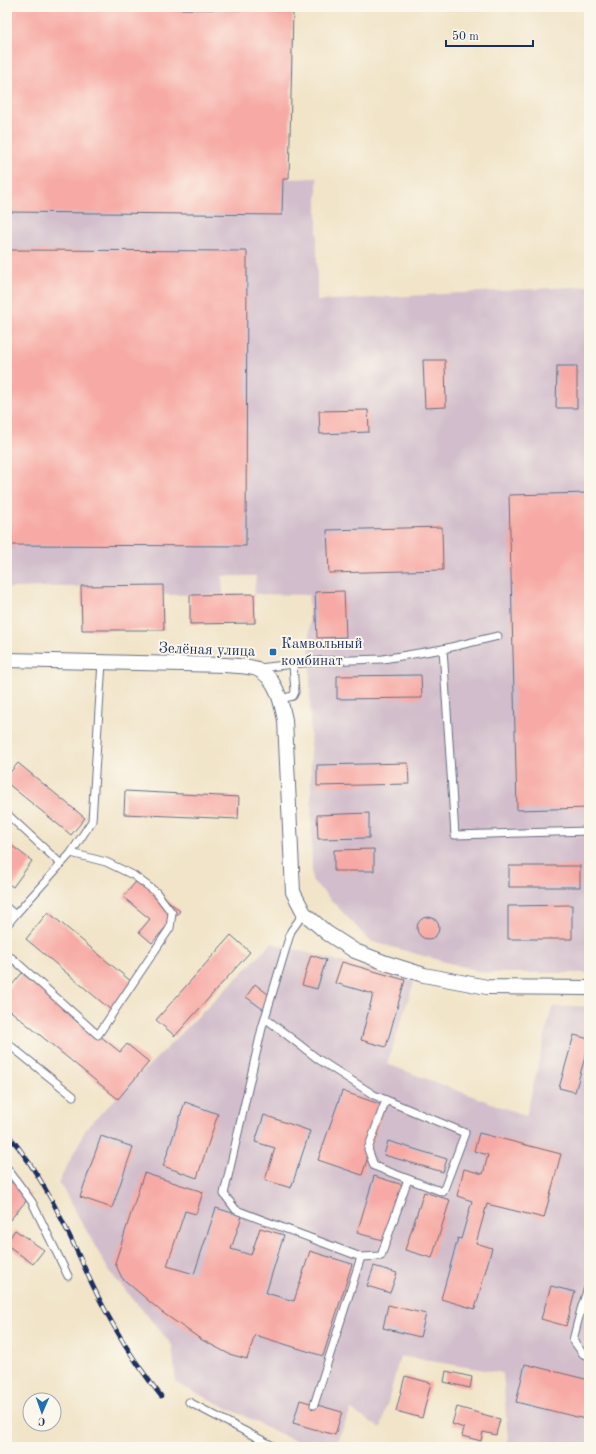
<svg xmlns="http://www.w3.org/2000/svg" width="596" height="1454" font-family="'Old Standard TT',serif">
  <rect width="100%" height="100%" fill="#fbf7ec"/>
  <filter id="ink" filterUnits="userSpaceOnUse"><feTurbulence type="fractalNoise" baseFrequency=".025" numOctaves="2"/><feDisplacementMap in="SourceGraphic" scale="8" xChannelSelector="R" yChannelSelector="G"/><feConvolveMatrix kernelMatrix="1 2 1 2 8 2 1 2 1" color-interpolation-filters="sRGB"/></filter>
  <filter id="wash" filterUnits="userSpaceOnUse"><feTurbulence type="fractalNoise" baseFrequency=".012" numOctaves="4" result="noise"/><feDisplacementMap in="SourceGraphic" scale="16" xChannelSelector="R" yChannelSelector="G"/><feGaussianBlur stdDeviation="0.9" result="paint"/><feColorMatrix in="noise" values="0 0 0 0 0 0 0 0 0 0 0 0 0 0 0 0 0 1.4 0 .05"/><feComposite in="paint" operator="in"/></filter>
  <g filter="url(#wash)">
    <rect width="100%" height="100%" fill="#f1e4c8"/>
    <!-- industrial -->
    <g fill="#d1bdcb">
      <path d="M7 7H293L289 179 317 178V301L589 286V973H485L370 941 312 880 309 595 254 594 256 576H222L223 594 164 595 163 585 7 588Z"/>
      <path d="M272 943 414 982 387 1064 526 1116 552 1007 589 1006V1447H525L508 1443 503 1373 400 1356 381 1428 351 1410 334 1447H310L289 1438 176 1383 172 1345 109 1271 59 1182 87 1127Z"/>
    </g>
    <g id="blocks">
      <!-- building -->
      <g fill="#f7aaa5">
        <path d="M7 7H78L293 11 289 179H283L282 215 7 212Z"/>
        <path d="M7 250 247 251 246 546 7 545Z"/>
        <path d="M423 360H445L446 407 425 408Z"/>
        <path d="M557 366H577V408H556Z"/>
        <path d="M368 410 369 432 320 434 319 411Z"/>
        <path d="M589 493V808L517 810 509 495Z"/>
        <path d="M442 527 443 570 329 573 327 530Z"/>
        <path d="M163 585 164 630H82L81 586Z"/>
        <path d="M344 591 346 637 317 638 315 592Z"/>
        <path d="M254 594 255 623 190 624V595Z"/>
        <path d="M421 675 422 698 337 699V676Z"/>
        <path d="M18 763 85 818 71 835 7 783V776Z"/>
        <path d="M408 763 409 784 317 786V765Z"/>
        <path d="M125 791 239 797 238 819 124 814Z"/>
        <path d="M369 813V838L318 839 317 815Z"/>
        <path d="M7 842 32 861 13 887 7 883Z"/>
        <path d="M374 849V871H334V850Z"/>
        <rect x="509" y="866" width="71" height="21"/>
        <path d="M140 877 180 911 152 943 139 932 150 919 123 897Z"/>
        <path d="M572 905V939H508V906Z"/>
        <path d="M48 912 133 983 111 1010 26 939Z"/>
        <circle cx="428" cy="928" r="11"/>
        <path d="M231 935 250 952 175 1036 156 1020Z"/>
        <path d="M311 955 326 960 317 989 302 985Z"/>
        <path d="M342 962 405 980 386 1047 361 1040 373 994 335 983Z"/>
        <path d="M22 973 120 1052 127 1044 149 1062 118 1099 7 1008V991Z"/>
        <path d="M255 984 273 998 264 1010 246 997Z"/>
        <path d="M574 1035 589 1039V1043L575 1092 559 1088Z"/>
        <path d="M342 1091 385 1106 362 1175 318 1160Z"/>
        <path d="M185 1102 218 1114 197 1178 163 1166Z"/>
        <path d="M264 1115 310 1131 291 1188 265 1180 275 1148 255 1142Z"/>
        <path d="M479 1133 561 1154 544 1218 487 1204 476 1243 492 1248 475 1309 441 1299 458 1238 461 1239 472 1201 457 1196 464 1169 483 1174 488 1155 474 1151Z"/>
        <path d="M101 1136 133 1147 112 1208 80 1197Z"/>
        <path d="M388 1141 447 1159 443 1172 384 1155Z"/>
        <path d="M144 1173 203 1192 196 1214 185 1211 167 1266 194 1274 216 1208 242 1216 231 1249 251 1255 260 1228 284 1235 266 1293 294 1301 310 1251 352 1264 323 1356 255 1335 247 1359 229 1354 202 1340 163 1313 122 1278 115 1263Z"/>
        <path d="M374 1176 403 1185 386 1241 357 1233Z"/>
        <path d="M14 1180 31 1195 10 1220 7 1217V1188Z"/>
        <path d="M424 1192 450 1200 432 1258 405 1250Z"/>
        <path d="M15 1230 44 1250 33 1264 7 1245V1242Z"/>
        <path d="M374 1266 397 1273 390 1293 367 1286Z"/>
        <path d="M551 1286 575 1292 566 1326 541 1319Z"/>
        <path d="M388 1305 426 1314 420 1337 383 1328Z"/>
        <path d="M525 1364 589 1380V1420L516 1402Z"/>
        <path d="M446 1371 472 1377 470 1388 444 1382Z"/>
        <path d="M405 1376 431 1383 422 1418 396 1411Z"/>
        <path d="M300 1400 342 1412 335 1435 293 1423Z"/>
        <path d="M457 1407 500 1419 496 1435 483 1432 481 1441 462 1436 464 1428 452 1424Z"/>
      </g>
    </g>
  </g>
  <g filter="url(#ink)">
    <use href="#blocks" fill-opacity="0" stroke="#666e83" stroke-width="1"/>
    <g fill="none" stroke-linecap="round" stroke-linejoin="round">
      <!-- service casing -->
      <g stroke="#666e83" stroke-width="9">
        <g id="service">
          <path d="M443 649 455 835 589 831"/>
          <path d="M259 668 320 661 383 659 443 649 498 636"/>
          <path d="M280 699 293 696 295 692 293 665"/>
          <path d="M7 814 61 864"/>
          <path d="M7 908 15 915"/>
          <path d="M304 913 291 931 262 1028 224 1194 236 1210 361 1257 314 1405"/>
          <path d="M7 925 15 915 71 853 92 821 102 662"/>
          <path d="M7 963 12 958 98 1035 170 928 172 913 156 892 133 875 106 862 71 853"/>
          <path d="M265 1018 318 1059 374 1095 465 1133 443 1192 408 1179 381 1256 361 1257"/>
          <path d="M7 1043 73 1096"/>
          <path d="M386 1100 368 1149 374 1166 408 1179"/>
          <path d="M7 1168 32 1202 68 1276"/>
          <path d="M589 1285 581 1309 573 1340 583 1354 589 1356"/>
          <path d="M189 1402 275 1447"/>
        </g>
      </g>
      <!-- minor casing -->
      <g stroke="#666e83" stroke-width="16">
        <path id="minor" d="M7 660 226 665C234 666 250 666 257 669 277 678 281 702 285 720L293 892 304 913 327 933 355 951 386 963 424 975 487 987 589 988"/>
      </g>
      <!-- service -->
      <use href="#service" stroke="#fff" stroke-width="7"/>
      <!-- minor -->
      <use href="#minor" stroke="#fff" stroke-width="14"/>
      <!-- rail casing -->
      <g stroke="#1b2f5e" stroke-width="4.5">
        <path id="rail" d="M7 1133C45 1178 68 1232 92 1284 111 1324 134 1362 161 1396"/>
      </g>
      <!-- rail -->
      <use href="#rail" stroke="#fbf7ec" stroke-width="3" stroke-dasharray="9" stroke-linecap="butt"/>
    </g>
  </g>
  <!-- markers -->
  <rect fill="#1f6fb2" stroke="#fbf7ec" stroke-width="1.5" x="269" y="648" width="8" height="8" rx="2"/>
  <g text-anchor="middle" stroke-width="4" stroke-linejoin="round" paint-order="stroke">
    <!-- poi labels -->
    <g font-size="15" fill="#1b2f5e" stroke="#fbf7ec" text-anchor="start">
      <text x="281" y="648">Камвольный<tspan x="281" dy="17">комбинат</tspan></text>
    </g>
    <!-- street labels -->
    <g font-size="15" fill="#1b2f5e" stroke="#fbf7ec">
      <text transform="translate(207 649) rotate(2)" y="5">Зелёная улица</text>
    </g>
  </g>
  <!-- margin -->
  <rect width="596" height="1454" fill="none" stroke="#fbf7ec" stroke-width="24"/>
  <!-- north arrow -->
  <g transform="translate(42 1412) rotate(182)"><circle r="19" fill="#fbf7ec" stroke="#a1a7b3"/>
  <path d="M0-3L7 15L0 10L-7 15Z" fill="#1f6fb2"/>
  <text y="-6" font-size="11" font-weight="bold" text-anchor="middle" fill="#1b2f5e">С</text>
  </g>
  <!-- scale -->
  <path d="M446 40v6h87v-6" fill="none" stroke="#1b2f5e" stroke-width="2"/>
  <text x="452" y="40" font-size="12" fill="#1b2f5e" stroke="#fbf7ec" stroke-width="3" paint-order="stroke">50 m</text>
</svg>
